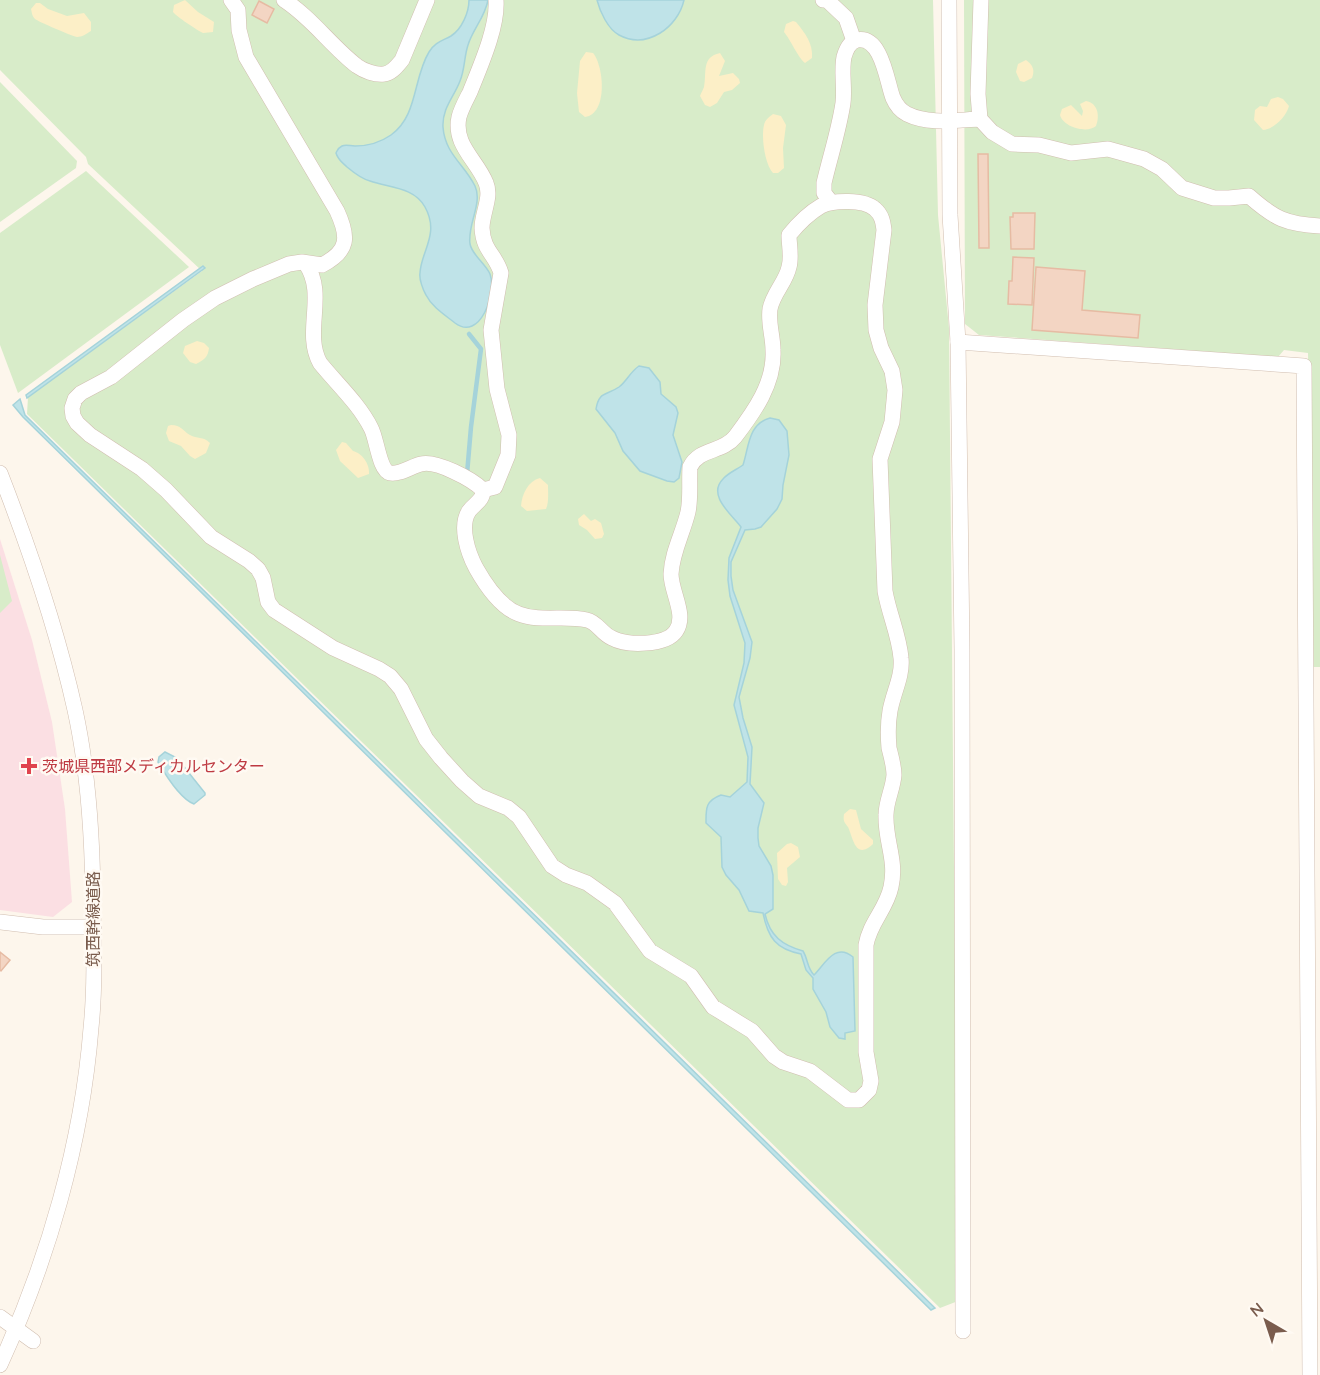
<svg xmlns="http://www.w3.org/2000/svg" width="1320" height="1375" font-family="Quicksand,'Noto Sans JP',sans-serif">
  <rect width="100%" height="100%" fill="#fdf6ec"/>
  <!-- medical -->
  <path fill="#fbdfe3" d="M0 539 32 640 52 722 65 809 72 902 53 917 0 910Z"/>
  <!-- green -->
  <g fill="#d8ecc9">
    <path d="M0 0H933L938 215 949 328 958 1301 940 1308 27 414 28 397 202 271 88 164 86 157 0 70Z"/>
    <path d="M964 0H1320V667H1313L1308 353 1284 350 1278 357 979 335 965 324Z"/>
    <path d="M0 82 77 161 76 168 0 222Z"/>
    <path d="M86 171 189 267 18 393 0 345V233Z"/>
    <path d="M0 555 12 601 0 613Z"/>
  </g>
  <!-- sand -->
  <g fill="#fcefc7">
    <path d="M185 0 198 12 214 22 213 32 203 33C197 30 177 17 173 12L174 5Z"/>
    <path d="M36 3H40L48 9 67 16 84 13 91 22V31C86 34 82 37 77 37 74 37 37 21 35 19 32 16 32 13 31 9Z"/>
    <path d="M793 21 796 22C805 33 813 43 812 58L805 63C799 59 790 39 784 32L786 24Z"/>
    <path d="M586 52 593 53C604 66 608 114 585 117L579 112 577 93 580 61Z"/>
    <path d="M720 53 725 61 719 76 733 73 739 79 740 83 732 90 724 92 717 103 710 107 705 105 700 96C701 93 703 90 704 87 707 73 701 57 720 53Z"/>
    <path d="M1026 60C1033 65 1035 70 1032 78L1024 82 1020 81 1016 72 1018 64Z"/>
    <path d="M1278 97 1283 99 1289 106C1286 117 1274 129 1263 130L1254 120 1255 110 1260 106 1267 107 1271 99Z"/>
    <path d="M1086 101C1098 103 1100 116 1096 126 1087 134 1063 127 1060 115L1062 109 1071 105 1082 116 1083 111 1080 104Z"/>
    <path d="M773 114 781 116 786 125 783 148 784 168 778 173H773C765 164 761 138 764 125 765 120 769 117 773 114Z"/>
    <path d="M197 341 204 343 209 348C208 357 204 360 196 364L190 362 183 353 185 346Z"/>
    <path d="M171 425C181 425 183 431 190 435 197 439 203 436 210 443L206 453 195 459 190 456 181 446 169 441 166 433 168 426Z"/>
    <path d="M342 442 346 443 353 451C362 453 370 464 369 474L358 478 340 461 336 450Z"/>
    <path d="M540 478 548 485C548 492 549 503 546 509L527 511 521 506C522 494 528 481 540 478Z"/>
    <path d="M584 514 591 521 595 519 601 523 604 534 602 538 595 539 587 530 579 525 578 519Z"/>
    <path d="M850 809 856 810 861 829 873 840V844C855 861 853 837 848 827 844 822 843 821 844 814Z"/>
    <path d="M791 843 798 847 800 857 787 868 788 882 786 886 782 885 778 879 777 853 787 844Z"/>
  </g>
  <!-- water -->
  <g fill="#bfe3e8" stroke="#a5d3da" stroke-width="1.5">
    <path d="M469 0H488C485 17 473 29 468 45 464 57 465 69 460 81 454 97 442 108 443 127 445 154 464 164 475 186 483 203 467 225 470 244 472 255 485 263 490 274 497 293 480 342 455 323 445 315 432 307 426 295 423 290 419 279 420 273 421 251 440 234 425 207 414 187 390 188 370 181 362 179 353 172 347 167 342 162 338 160 336 153 338 149 338 148 342 146 346 144 350 146 355 146 367 146 381 142 391 135 418 116 413 78 429 52 435 42 442 41 451 36 462 29 469 12 469 0Z"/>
    <path d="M597 0H684C678 27 647 50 619 35 608 29 600 12 597 0Z"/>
    <path d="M203 266 205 268 27 398 26 395Z"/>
    <path d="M639 366 649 368 660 382 661 394 676 407 678 413 673 435 682 462 679 478 674 482 667 481 640 471 623 451 615 433 596 409C599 391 606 396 619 387 627 381 630 372 639 366Z"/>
    <path d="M20 399 25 415 935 1308 931 1310 23 417 13 405Z"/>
    <path d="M770 418 779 420 787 431 789 455 783 485 782 499 777 509 761 527 755 529 745 530 731 562V576L733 590 752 642 750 658 739 697 743 718 752 747 750 784 764 803 758 828V838L759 846 771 866 773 875V909L765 914C770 936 782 945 803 951 808 959 807 968 814 975 825 964 835 942 853 957L855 1031 845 1033V1039L839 1038 830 1027 826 1012 813 989V978L806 970 801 954C776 949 768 938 763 913L749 911 739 890 726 875 722 867 721 837 706 823C706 809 705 801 721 795L730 797 747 782 748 757 734 705 744 663 745 643 730 596 728 580 729 558 741 527C731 514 707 495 723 479 728 473 736 470 743 465 749 447 748 424 770 418Z"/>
    <path d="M165 752 177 758 205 793V795L194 804C181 799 165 774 158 762L159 757Z"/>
  </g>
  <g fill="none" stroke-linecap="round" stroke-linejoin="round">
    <!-- stream -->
    <path stroke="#a5d3da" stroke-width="4.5" d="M467 474 471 427 481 349 469 334"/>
  </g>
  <!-- building -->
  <g fill="#f3d5c3" stroke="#e6bba3" stroke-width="1.5">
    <path d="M259 1 274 9 267 23 252 15Z"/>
    <path d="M978 154H988L989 248H979Z"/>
    <path d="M1013 213H1035L1034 249H1011L1010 217H1013Z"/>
    <path d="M1013 257 1034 258 1032 305 1008 304 1009 281H1012Z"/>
    <path d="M1036 267 1085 271 1082 310 1140 315 1138 338 1032 330Z"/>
    <path d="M0 952 10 960 1 971 0 970Z"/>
  </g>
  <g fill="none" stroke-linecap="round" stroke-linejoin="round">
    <!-- minor casing -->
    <g stroke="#d1beb0" stroke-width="16">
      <g id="minor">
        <path d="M231 0 238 10 239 30 246 57 337 211C349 237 349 251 322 265L302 262 289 264 253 279 215 298 183 320 111 377 81 393 75 399 72 408 73 416 77 423 90 435 142 469 166 490 211 537 249 561 258 569 263 578 268 602 274 610 333 648 379 669 390 676 401 689 426 739 441 758 462 781 479 796 508 808 519 817 552 866 566 875 587 883 615 903 650 951 691 976 713 1007 752 1031 774 1056 783 1062 810 1071 848 1100H859L869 1090 871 1081 866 1052V945C870 922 886 910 891 887 897 860 885 841 886 815 886 801 893 789 894 775 894 766 891 756 889 748 888 736 888 722 890 711 893 693 903 676 901 658 899 635 889 614 885 591L880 459 892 422 895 390 892 371 881 348 876 330 875 305 884 230C883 222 882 215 875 209 864 199 833 200 821 206 809 213 798 224 789 235 789 245 792 257 789 267 786 282 773 293 770 309 768 323 773 336 773 350 775 383 754 412 735 437 722 453 699 448 690 467 689 482 691 498 688 512 683 533 672 552 671 574 671 592 687 615 676 631 666 646 626 646 612 638 602 634 597 622 587 620 565 615 540 622 519 614 500 607 485 584 476 568 468 553 459 526 469 511 475 503 483 501 483 490"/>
        <path d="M284 0C312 18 331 46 357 66 364 71 375 75 384 74 392 73 397 66 402 60L427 0"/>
        <path d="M823 0H827L846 18 854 41"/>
        <path d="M949 0 950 215 958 342 962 649 963 1331"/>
        <path d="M981 0 978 94 980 119 992 132 1012 144 1039 145 1071 153 1108 149 1144 159 1162 169 1182 188 1214 198H1229L1249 196C1275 219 1286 224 1320 226"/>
        <path d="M831 202 824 193V183C830 157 839 130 843 103 845 88 841 71 844 57 846 50 849 42 857 40 882 35 887 83 893 98 896 105 901 111 907 114 929 125 956 120 980 119"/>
        <path d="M306 264C327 295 303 332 320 363 337 384 359 404 371 428 377 439 379 470 390 473 399 475 412 466 421 464 436 460 472 479 483 490L495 487 508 455 509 435 497 389 491 330 501 273C496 255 483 251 482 228 482 213 492 197 486 183 477 160 453 145 459 117 461 109 466 100 470 92 480 67 498 27 496 0"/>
        <path d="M958 342 1304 366 1310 1375"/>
        <path d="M0 473C30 550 57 629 75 710 89 774 93 847 93 912 94 951 95 989 91 1028 82 1143 48 1260 0 1365"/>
        <path d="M0 922 43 927H94"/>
        <path d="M0 1317 33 1341"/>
      </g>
    </g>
    <!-- minor -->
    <use href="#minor" stroke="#fff" stroke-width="15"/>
  </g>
  <!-- markers -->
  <path fill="#e0444e" stroke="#fffaf3" stroke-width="2" d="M26 757h6v6h6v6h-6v6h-6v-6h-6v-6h6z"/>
  <g text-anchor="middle" stroke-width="5" stroke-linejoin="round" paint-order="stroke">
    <!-- health labels -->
    <g font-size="16" fill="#be3a42" stroke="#fffaf3" text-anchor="start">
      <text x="42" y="772">茨城県西部メディカルセンター</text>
    </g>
    <!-- street labels -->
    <g font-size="16" fill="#7a5c4d" stroke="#fffaf3">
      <text transform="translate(93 919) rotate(-90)" y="6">筑西幹線道路</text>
    </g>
  </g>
  <!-- north arrow -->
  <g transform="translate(1266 1321) rotate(321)" stroke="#fffaf3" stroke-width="4.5" paint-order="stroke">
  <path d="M0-4.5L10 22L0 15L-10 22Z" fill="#7a5c4d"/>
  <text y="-9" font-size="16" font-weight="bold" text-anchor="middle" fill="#7a5c4d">N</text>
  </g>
</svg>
